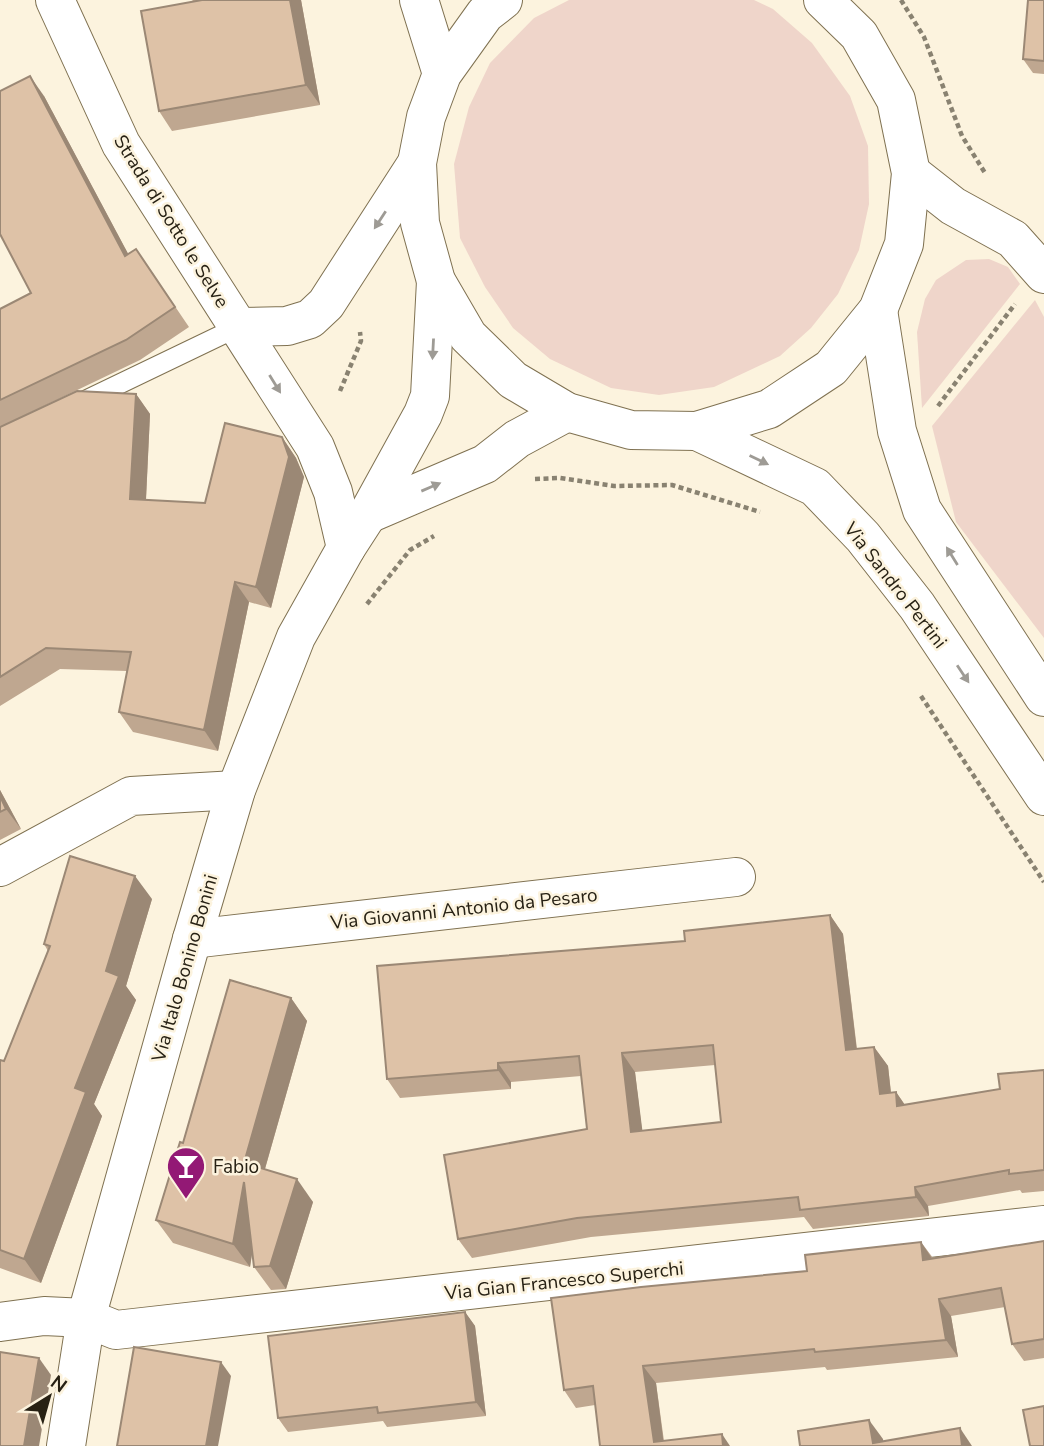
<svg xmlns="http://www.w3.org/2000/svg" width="1044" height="1446" font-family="'Nunito Sans',sans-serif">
  <rect width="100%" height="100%" fill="#fcf3de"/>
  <!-- green -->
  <g fill="#efd5ca">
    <path d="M569 0H754L773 9 812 43 850 96 868 146 869 204 859 250 838 294 811 328 780 356 714 387 659 395 611 388 550 359 513 328 485 287 460 238 454 164 469 107 490 63 534 18Z"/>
    <path d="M989 259 1008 267 1020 284 922 408 917 332 925 299 936 280 966 260Z"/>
    <path d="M1035 300 1044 317V638L956 522 932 426Z"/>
  </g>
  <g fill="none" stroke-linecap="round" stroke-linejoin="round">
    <!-- lane casing -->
    <g stroke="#7f7151" stroke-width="21">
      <path id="lane" d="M82 402 238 327"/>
    </g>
    <!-- street casing -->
    <g stroke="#7f7151" stroke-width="40">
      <g id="street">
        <path d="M55 0 121 144 315 447 333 492 346 548"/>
        <path d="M911 173 953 206 1013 239 1044 274"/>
        <path d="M238 327 287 326 310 319 326 304 417 163"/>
        <path d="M0 867 131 796 236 790"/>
        <path d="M192 939 736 877"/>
        <path d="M0 1322 44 1316 86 1318 116 1330 1044 1225"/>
      </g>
    </g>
    <!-- secondary casing -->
    <g stroke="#7f7151" stroke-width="40">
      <g id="secondary">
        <path d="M368 514 485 464 517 439 567 412"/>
        <path d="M66 1446 86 1318 192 939 236 790 296 637 346 548 368 514 423 414 430 396 436 281"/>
      </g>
    </g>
    <!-- primary casing -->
    <g stroke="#7f7151" stroke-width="40">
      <g id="primary">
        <path d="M419 0 442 74"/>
        <path d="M503 0 485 14 442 74 426 117 417 163 420 223 436 281 468 336 513 380 567 412 631 430 697 431 769 409 831 368 878 310 904 244 911 173 896 100 859 35 823 0"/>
        <path d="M878 310 897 431 922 510 1044 697"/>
        <path d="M697 431 815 487 863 537 917 606 1044 796"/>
      </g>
    </g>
    <!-- path -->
    <g stroke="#898271" stroke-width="4.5" stroke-dasharray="5 3.5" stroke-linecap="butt">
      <path d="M901 0 924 37 962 136 985 173"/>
      <path d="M340 391 361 341 360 332"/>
      <path d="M938 406 1015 304"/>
      <path d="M535 479 560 478 614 486 672 485 760 512"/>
      <path d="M367 604 410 550 434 536"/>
      <path d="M921 696 1044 882"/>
    </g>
    <!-- lane -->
    <use href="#lane" stroke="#fff" stroke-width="19"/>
    <!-- street -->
    <use href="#street" stroke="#fff" stroke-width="38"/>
    <!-- secondary -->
    <use href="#secondary" stroke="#fff" stroke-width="38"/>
    <!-- primary -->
    <use href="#primary" stroke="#fff" stroke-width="38"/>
  </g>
  <!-- wall -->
  <g fill="#bfa790" fill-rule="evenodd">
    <path d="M192 0H301L320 105 172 131 159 111 194 2Z"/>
    <path d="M1044 0V74L1033 73 1023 59Z"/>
    <path d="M44 96 128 254 136 249 189 327 140 360 0 427V309L31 293Z"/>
    <path d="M136 394 150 414 146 500 205 503 282 437 296 458 304 477 271 608 249 602 218 751 133 732 119 712 127 671 60 669 0 706V427Z"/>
    <path d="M0 790 21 829 0 840Z"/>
    <path d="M152 899 126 986 136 1000 94 1104 102 1116 41 1283 0 1268V1060L4 1061 48 951 44 944Z"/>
    <path d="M830 915 843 934 857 1049 874 1047 888 1066 891 1092H896L905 1105 1000 1089 1044 1070V1191L1022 1193 1020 1190 928 1206 929 1216 813 1229 804 1217 591 1237 472 1258 458 1239 587 1129 581 1076 511 1082V1089L400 1098 387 1079 685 941ZM715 1065 721 1122 642 1131 635 1072Z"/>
    <path d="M291 998 307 1021 265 1169 313 1202 286 1289 271 1290 254 1267 252 1251 250 1267 173 1243 156 1220 183 1143Z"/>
    <path d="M1044 1241V1358L1024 1361 1012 1344 1005 1307 951 1316 958 1357 827 1370 825 1367 656 1383 664 1441 730 1446H600L595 1405 576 1408 564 1390 807 1271 921 1242 933 1258Z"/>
    <path d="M465 1312 475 1326 486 1416 387 1427 383 1421 288 1432 278 1418Z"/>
  </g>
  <!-- shaded-wall -->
  <g fill="#9b8875">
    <path d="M290 0H301L320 105 306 85Z"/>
    <path d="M30 76 44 96 140 276 125 256Z"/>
    <path d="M136 394 150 414 145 519 130 499Z"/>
    <path d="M282 437 296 458 304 477 271 608 256 587Z"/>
    <path d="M235 582 249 602 218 751 204 730Z"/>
    <path d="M0 790 21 829 6 809 0 796Z"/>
    <path d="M135 876 152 899 126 986 136 1000 94 1104 102 1116 41 1283 24 1259 75 1088 106 971Z"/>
    <path d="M830 915 843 934 859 1069 846 1050Z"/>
    <path d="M291 998 307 1021 260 1186 244 1163Z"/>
    <path d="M874 1047 888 1066 893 1113 880 1094Z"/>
    <path d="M622 1053 635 1072 645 1151 631 1132Z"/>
    <path d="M498 1063 511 1082V1089L498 1070Z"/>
    <path d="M896 1092 909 1111 897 1106Z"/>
    <path d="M297 1179 313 1202 286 1289 270 1266Z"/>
    <path d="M244 1182 260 1205 250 1267 233 1244Z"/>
    <path d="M915 1187 928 1206 929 1216 916 1197Z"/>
    <path d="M921 1242 933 1260H923Z"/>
    <path d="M939 1299 951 1316 958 1357 946 1340Z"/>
    <path d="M465 1312 475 1326 486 1416 476 1402Z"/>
    <path d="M39 1358 51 1375 39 1446H24Z"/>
    <path d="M221 1362 231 1376 218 1446H206Z"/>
    <path d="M643 1366 656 1383 664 1446 654 1442Z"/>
    <path d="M869 1420 883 1439 884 1446 873 1443Z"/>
    <path d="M960 1428 972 1446H962Z"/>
    <path d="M722 1434 730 1446H723Z"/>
  </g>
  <!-- building -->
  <g fill="#dec2a7" stroke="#9b8875" stroke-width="2" fill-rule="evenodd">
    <path d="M202 0H290L306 85 159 111 141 11Z"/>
    <path d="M1028 0H1044V61L1023 59Z"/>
    <path d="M30 76 125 256 136 249 175 307 126 340 0 400V309L31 293 0 234V91Z"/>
    <path d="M77 391 136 394 130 499 205 503 225 423 282 437 289 457 256 587 235 582 204 730 119 712 131 652 46 648 0 677V427Z"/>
    <path d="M0 796 6 809 0 812Z"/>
    <path d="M70 856 135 876 106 971 119 976 75 1088 86 1092 24 1259 0 1250V1060L4 1061 50 946 44 944Z"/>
    <path d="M830 915 846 1050 874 1047 880 1094 896 1092 897 1106 1000 1089 998 1074 1044 1070V1170L1009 1174V1170L915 1187 916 1197 800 1210 798 1197 577 1218 458 1239 444 1155 587 1129 579 1056 498 1063V1070L387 1079 377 966 685 941 684 931ZM713 1045 721 1122 631 1132 622 1053Z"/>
    <path d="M230 980 291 998 244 1163 297 1179 270 1266 254 1267 244 1182 233 1244 156 1220 180 1142 183 1143Z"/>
    <path d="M1044 1241V1339L1012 1344 1001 1288 939 1299 946 1340 815 1352 814 1349 643 1366 654 1442 722 1434 723 1446H600L593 1386 564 1390 551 1298 641 1287 807 1271 805 1255 921 1242 923 1260Z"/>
    <path d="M465 1312 476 1402 378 1413 377 1407 278 1418 268 1336Z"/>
    <path d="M134 1347 221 1362 206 1446H117Z"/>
    <path d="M0 1352 39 1358 24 1446H0Z"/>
    <path d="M1044 1406V1446H1030L1023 1410Z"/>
    <path d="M869 1420 873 1443 960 1428 962 1446H800L798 1431Z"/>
  </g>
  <!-- one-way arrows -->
  <defs><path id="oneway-solid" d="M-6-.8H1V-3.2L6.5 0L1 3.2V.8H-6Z" transform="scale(1.75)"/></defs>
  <g fill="#9e9b95">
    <use href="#oneway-solid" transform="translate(380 220) rotate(123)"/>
    <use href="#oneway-solid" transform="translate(433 349) rotate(93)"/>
    <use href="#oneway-solid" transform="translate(275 384) rotate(58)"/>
    <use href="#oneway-solid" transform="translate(759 460) rotate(26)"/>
    <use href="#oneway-solid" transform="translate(431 487) rotate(-23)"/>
    <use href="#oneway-solid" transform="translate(952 556) rotate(-122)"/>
    <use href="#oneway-solid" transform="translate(963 674) rotate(56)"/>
  </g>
  <!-- icons -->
  <defs>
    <g id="bar-pin" transform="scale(2.0125)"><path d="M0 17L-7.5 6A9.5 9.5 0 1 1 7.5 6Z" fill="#931975" stroke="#fcf3de"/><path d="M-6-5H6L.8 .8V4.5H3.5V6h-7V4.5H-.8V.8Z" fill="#fff"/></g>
  </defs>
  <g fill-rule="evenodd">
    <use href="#bar-pin" x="186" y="1166"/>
  </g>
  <g text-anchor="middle" stroke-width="5" stroke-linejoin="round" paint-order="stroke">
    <!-- street labels -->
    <g font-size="19" fill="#272114" stroke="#fcf3de">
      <text transform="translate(172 221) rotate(58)" y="7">Strada di Sotto le Selve</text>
      <text transform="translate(896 585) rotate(52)" y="7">Via Sandro Pertini</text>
      <text transform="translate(464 908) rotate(-6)" y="7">Via Giovanni Antonio da Pesaro</text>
      <text transform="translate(184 968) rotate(-74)" y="7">Via Italo Bonino Bonini</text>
      <text transform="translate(564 1280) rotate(-6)" y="7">Via Gian Francesco Superchi</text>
    </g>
    <!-- poi labels -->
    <g font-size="19" fill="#272114" stroke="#fcf3de" text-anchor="start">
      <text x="213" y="1173">Fabio</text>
    </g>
  </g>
  <!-- north arrow -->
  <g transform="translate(49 1397) rotate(37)" stroke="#fcf3de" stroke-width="5" paint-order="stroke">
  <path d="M0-5L12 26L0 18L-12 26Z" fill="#272114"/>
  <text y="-10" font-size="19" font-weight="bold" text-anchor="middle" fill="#272114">N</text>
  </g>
</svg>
